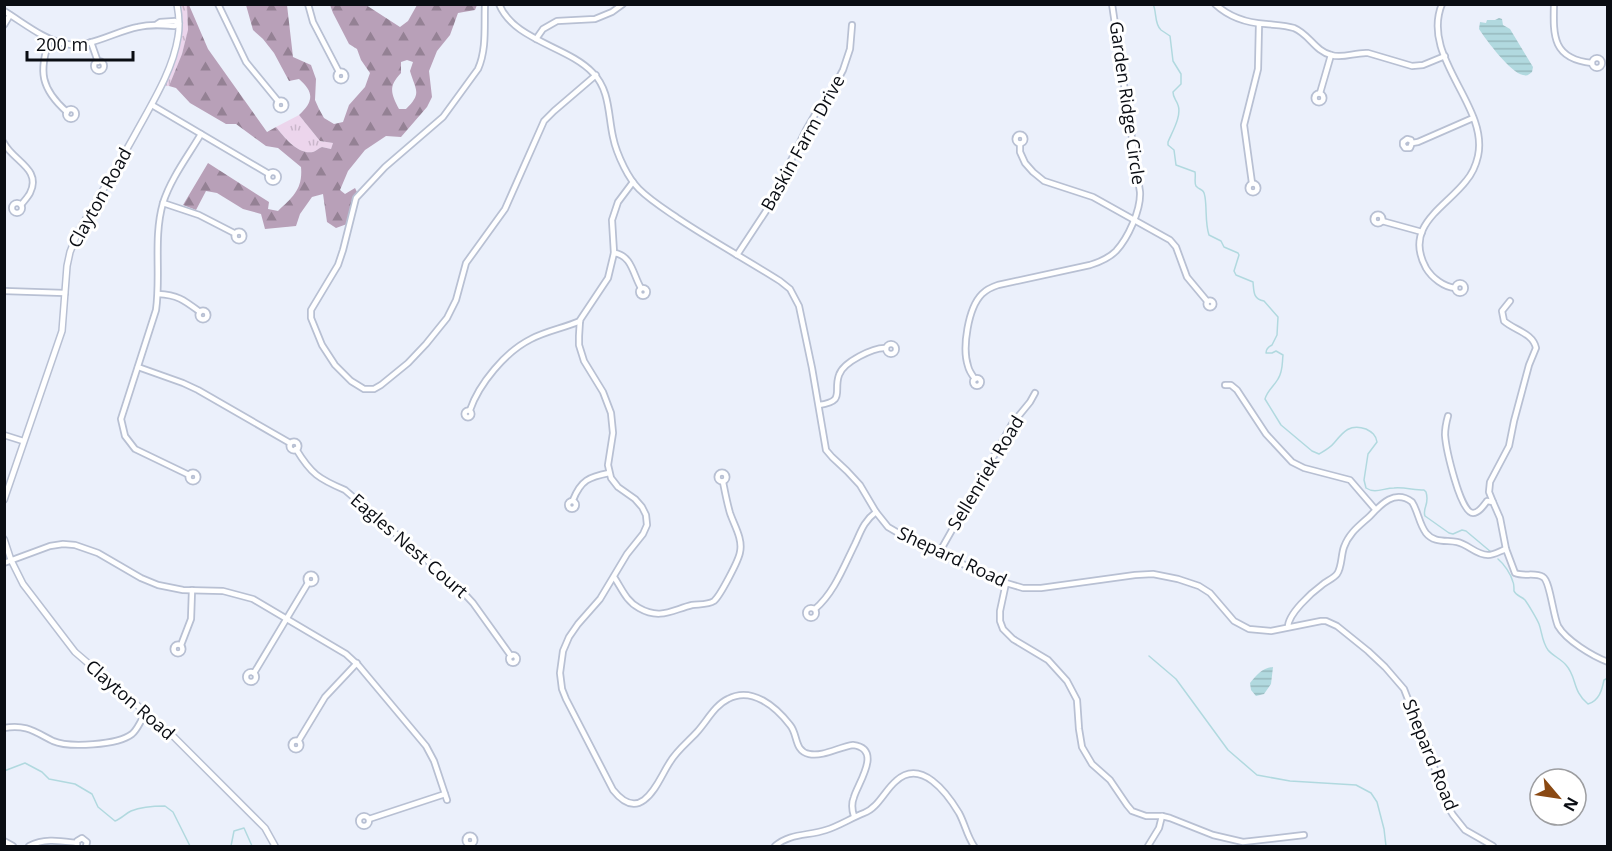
<svg xmlns="http://www.w3.org/2000/svg" width="1612" height="851" font-family="'Open Sans',sans-serif">
  <defs>
    <pattern id="grass-tufts" width="24" height="20" patternUnits="userSpaceOnUse" patternTransform="scale(1.5)"><rect width="24" height="20" fill="#ecd5ec"/><path d="M3 7l-1-3M5 7V3M7 7l1-3M15 17l-1-3M17 17v-4M19 17l1-3" fill="none" stroke="#c9b6ca"/></pattern>
    <pattern id="forest-firs" width="22" height="20" patternUnits="userSpaceOnUse" patternTransform="scale(1.5)"><rect width="22" height="20" fill="#b8a0b8"/><path d="M5 1l3.5 6h-7zM16 11l3.5 6h-7z" fill="#948194"/></pattern>
    <pattern id="water-rules" width="6" height="5" patternUnits="userSpaceOnUse" patternTransform="scale(1.5)"><rect width="6" height="5" fill="#b1d9df"/><path d="M0 2.5h6" fill="none" stroke="#97b9be"/></pattern>
  </defs>
  <rect width="100%" height="100%" fill="#ebf0fb"/>
  <!-- grass -->
  <g fill="url(#grass-tufts)">
    <path d="M181 5H187L188 31 182 54 169 86H164C176 59 186 34 181 5Z"/>
    <path d="M299 115 320 141 333 143 331 149 322 147C319 148 316 151 313 152 298 155 284 137 276 127Z"/>
  </g>
  <!-- forest -->
  <path fill="url(#forest-firs)" fill-rule="evenodd" d="M187 5H189L208 49 267 132 276 127C284 137 298 155 313 152 316 151 319 148 322 147L331 149 333 143 320 141 299 115C314 101 314 92 299 79L289 81 274 53 263 39 253 30 246 5H287L293 57 311 65 316 79 315 100 319 109 324 118 334 124 343 122 349 105 365 87 370 73 361 60 357 49 349 44 333 13 330 5H366L400 27 408 21 417 5H477L475 10 458 13 450 35 437 51 429 71 432 97 427 107 401 137 386 136 365 150 348 171 340 190 345 194 355 188 358 194 351 207 347 224 336 228 327 222 323 194 312 197 300 214 296 226 265 229 261 214 243 209 217 193 206 191 196 210 183 205 208 163 269 202 268 209 278 211C293 197 303 189 301 167L278 148 266 146 236 124H226L190 103 176 88 169 86 182 54 188 30ZM407 60 413 62 410 71C416 91 422 93 406 109H399C391 93 388 87 401 73V62Z"/>
  <!-- water -->
  <g fill="url(#water-rules)">
    <path d="M1499 18 1502 19 1503 25 1510 29 1533 67 1532 72C1528 75 1528 76 1523 75 1511 73 1486 40 1479 29L1480 22 1486 23 1487 20H1495Z"/>
    <path d="M1273 667 1271 684 1264 694 1256 696 1251 690 1250 683C1257 675 1262 668 1273 667Z"/>
  </g>
  <g fill="none" stroke-linecap="round" stroke-linejoin="round">
    <!-- stream -->
    <g stroke="#b1d9df" stroke-width="1.5">
      <path d="M1153 4C1157 12 1154 24 1161 30 1164 32 1167 34 1170 36L1173 61 1181 74V84L1173 92C1173 98 1176 99 1178 105 1182 116 1172 132 1168 142V145L1174 150 1176 165 1195 172C1196 176 1194 183 1196 186 1200 191 1204 188 1205 197 1207 210 1205 223 1209 235L1221 241 1224 247 1238 253 1239 255 1234 271 1236 275 1253 282C1254 292 1253 299 1264 301L1278 317 1277 335 1272 345C1268 347 1266 349 1266 353H1272L1276 351 1283 355C1282 364 1283 371 1278 379 1274 386 1267 391 1265 399L1281 425 1312 451 1319 454C1324 451 1330 448 1334 443 1343 432 1350 423 1366 429 1372 432 1376 435 1377 442L1368 454 1364 480 1366 488C1375 494 1384 488 1394 488 1404 487 1414 490 1424 490L1426 492C1430 505 1422 508 1425 516L1449 533 1453 534 1462 530 1466 531 1491 552"/>
      <path d="M1498 559C1504 564 1511 574 1513 582 1514 584 1514 589 1514 591 1516 596 1521 596 1525 600 1528 604 1537 619 1539 624 1542 632 1542 642 1548 650 1553 656 1561 659 1566 665 1577 677 1572 691 1588 704 1599 701 1602 690 1604 680L1608 678"/>
      <path d="M1149 656 1176 679 1228 750 1257 775 1290 781 1356 785 1371 793 1377 802 1384 829 1386 846"/>
      <path d="M4 771 25 763 42 772 49 779 75 784 92 794 98 807 115 821C121 819 125 814 131 811 141 807 154 806 165 806L173 812 190 846"/>
      <path d="M231 846 234 831 244 828 252 846"/>
    </g>
    <!-- minor casing -->
    <g stroke="#b8c0d3" stroke-width="8">
      <g id="minor">
        <path d="M218 4 246 62 278 101"/>
        <path d="M308 4 313 22 339 72"/>
        <path d="M485 4C484 25 487 49 478 69L443 117 385 167 356 198 343 250 338 265 311 310V318L322 345 335 365 351 381 364 389H374L381 385 408 363 426 344 447 318 456 300 466 263 505 209 544 121 554 111 596 75"/>
        <path d="M499 4C514 41 568 46 593 73 610 90 608 115 613 137 615 147 619 157 624 167 628 175 633 183 639 189 651 201 666 210 679 219 712 241 747 260 780 281L790 289 799 306 812 368 826 450 832 457 847 471 860 485 876 512 888 527 917 544 1006 583 1023 588H1041L1135 575 1153 574 1178 579 1199 586 1210 593 1234 621 1249 629 1271 631 1321 621H1326L1337 626 1368 651 1385 667 1404 689 1416 720 1429 747 1440 789 1445 802 1453 815 1465 830 1493 846"/>
        <path d="M1215 4C1229 17 1247 23 1266 24 1275 25 1285 25 1294 28 1309 34 1315 51 1331 55 1343 59 1355 52 1368 53L1412 66 1423 65 1445 56"/>
        <path d="M1442 4C1420 57 1489 106 1478 156 1476 165 1472 174 1466 181 1445 208 1403 226 1426 268 1432 278 1444 287 1455 288"/>
        <path d="M1554 4C1553 37 1553 59 1592 63"/>
        <path d="M4 11C24 23 44 40 66 44 88 49 116 31 138 27 151 24 162 25 175 26L179 23"/>
        <path d="M157 24 160 22 175 21 177 23"/>
        <path d="M4 25 10 15"/>
        <path d="M50 39C38 71 41 89 67 112"/>
        <path d="M536 39 543 29 557 21 595 19 612 12 623 4"/>
        <path d="M91 42 98 62"/>
        <circle cx="1597" cy="63" r="5"/>
        <circle cx="99" cy="66" r="5"/>
        <circle cx="341" cy="76" r="4.5"/>
        <path d="M1320 93 1331 55"/>
        <circle cx="1319" cy="98" r="4.5"/>
        <circle cx="281" cy="105" r="4.5"/>
        <path d="M152 105 269 174"/>
        <circle cx="71" cy="114" r="5"/>
        <circle cx="1020" cy="139" r="4.5"/>
        <path d="M4 143C13 161 42 169 30 193 28 197 24 201 21 205"/>
        <path d="M1412 143 1411 140 1407 139 1403 142V145L1405 148H1410L1412 143 1418 142 1473 118"/>
        <path d="M1020 144V152L1025 163 1033 172 1044 181 1093 197 1170 240 1176 247 1187 277 1207 301"/>
        <circle cx="273" cy="177" r="5"/>
        <path d="M633 182 618 202 612 220 614 253 608 278 580 320 579 336V345L584 361 603 392 611 413 613 433 608 465 611 478 618 487 635 499 642 507 646 515 647 525 643 534 627 554 600 599 578 624 569 637 563 651 560 673 562 689 566 699 613 790C621 800 632 809 644 800 656 791 662 774 670 762 677 750 688 742 697 732 707 721 715 705 728 699 752 686 776 707 790 725 798 734 794 751 809 754 823 757 839 747 853 745 883 749 858 783 854 797 851 804 852 810 854 816"/>
        <path d="M1252 183 1244 125 1258 69 1259 24"/>
        <circle cx="1253" cy="188" r="4.5"/>
        <path d="M163 203 199 215 234 233"/>
        <circle cx="17" cy="208" r="5"/>
        <circle cx="1378" cy="219" r="4.5"/>
        <path d="M1382 221 1422 232"/>
        <circle cx="239" cy="236" r="4.5"/>
        <path d="M614 253C632 255 633 275 641 288"/>
        <path d="M737 255 766 211 806 130 817 111 835 85 843 70 850 49 852 25"/>
        <circle cx="1460" cy="288" r="5"/>
        <circle cx="643" cy="292" r="4"/>
        <path d="M4 291 65 293"/>
        <path d="M158 294C178 295 184 300 200 312"/>
        <circle cx="1210" cy="304" r="3.5"/>
        <circle cx="203" cy="315" r="4.5"/>
        <circle cx="891" cy="349" r="5"/>
        <path d="M138 367 183 383 198 390 290 443"/>
        <circle cx="977" cy="382" r="4"/>
        <path d="M975 379C972 375 969 371 968 366 962 348 968 308 982 294 986 290 992 287 998 285L1090 265C1100 262 1109 258 1116 251 1128 238 1141 210 1140 192L1112 4"/>
        <path d="M1225 385H1231L1237 390 1266 434 1292 462 1304 468 1350 480 1375 509"/>
        <path d="M819 405C846 401 833 392 839 375 843 362 874 347 886 348"/>
        <path d="M470 410C479 384 505 352 531 339 546 331 564 328 580 321"/>
        <circle cx="468" cy="414" r="3.5"/>
        <path d="M1448 416C1446 423 1445 428 1445 435 1446 448 1460 513 1473 513 1479 513 1484 505 1487 501L1493 502 1500 518 1506 549"/>
        <path d="M4 435 23 441"/>
        <circle cx="294" cy="446" r="4.5"/>
        <path d="M296 449C311 474 319 479 345 490L460 589 473 603 511 656"/>
        <circle cx="193" cy="477" r="4.5"/>
        <circle cx="722" cy="477" r="4.5"/>
        <path d="M189 475 135 449 125 436 121 419 156 310C161 275 153 238 163 203 171 178 188 156 201 134"/>
        <path d="M573 500C581 480 589 477 609 473"/>
        <circle cx="572" cy="505" r="4"/>
        <path d="M1493 502 1489 492 1490 482 1509 446 1514 421 1529 365 1536 348C1533 333 1514 330 1504 321L1502 311 1510 301"/>
        <path d="M939 553 1012 424 1030 402 1035 393"/>
        <path d="M4 563 50 546 63 544 75 545 98 553 141 578 158 585 183 590 223 591 253 599 346 654 359 666 426 746 434 761 447 800"/>
        <circle cx="311" cy="579" r="4.5"/>
        <path d="M614 577C622 589 626 601 639 608 660 620 672 610 692 605 699 604 708 605 714 601 720 596 739 560 740 552 743 539 734 525 730 513 727 503 725 492 723 482"/>
        <path d="M1006 583 1000 611V621L1003 629 1013 639 1048 660 1067 681 1077 700 1079 729 1082 747 1092 764 1110 780 1127 805 1132 811 1146 816H1162L1170 818 1213 835 1243 842 1304 835"/>
        <circle cx="811" cy="613" r="5"/>
        <path d="M815 609C834 593 844 566 855 544 861 531 864 521 876 512"/>
        <path d="M1288 627C1288 614 1311 593 1322 585 1326 581 1333 579 1337 574 1342 567 1341 555 1344 547 1349 533 1359 526 1370 516 1381 504 1395 489 1412 502 1418 511 1419 524 1426 533 1434 543 1446 540 1457 542 1468 544 1476 555 1488 555 1494 555 1500 551 1506 549L1515 573C1524 577 1535 572 1543 577 1550 581 1553 615 1558 626 1566 640 1592 656 1608 662"/>
        <circle cx="178" cy="649" r="4.5"/>
        <path d="M181 645 191 619 192 590"/>
        <circle cx="513" cy="659" r="4"/>
        <circle cx="251" cy="677" r="5"/>
        <path d="M254 673 308 583"/>
        <path d="M4 728C26 724 35 732 53 741 69 748 118 745 132 734 138 729 140 721 145 715L148 714"/>
        <path d="M299 740 325 697 357 663"/>
        <circle cx="296" cy="745" r="4.5"/>
        <circle cx="364" cy="821" r="5"/>
        <path d="M369 819 445 794"/>
        <circle cx="470" cy="840" r="4.5"/>
        <path d="M4 841 13 846"/>
        <path d="M29 846C45 838 60 841 77 843"/>
        <path d="M77 846V841L82 838 87 842 86 846"/>
        <path d="M775 846C790 833 808 836 826 830 839 826 851 818 864 813 878 808 885 790 896 781 921 758 947 793 959 813 965 824 967 836 974 846"/>
        <path d="M1148 846 1159 828 1162 816"/>
      </g>
    </g>
    <!-- major casing -->
    <g stroke="#b8c0d3" stroke-width="8">
      <g id="major">
        <path d="M4 500 62 331 67 266 70 252 78 232C98 198 119 164 138 129 154 100 173 69 178 37 180 26 179 15 177 4"/>
        <path d="M4 539 11 560 23 584 75 652 172 735 265 828 275 846"/>
      </g>
    </g>
    <!-- minor -->
    <use href="#minor" stroke="#fff" stroke-width="4.5"/>
    <!-- major -->
    <use href="#major" stroke="#fff" stroke-width="5"/>
  </g>
  <g text-anchor="middle" stroke-width="6" stroke-linejoin="round" paint-order="stroke">
    <!-- street labels -->
    <g font-size="18" fill="#0a0d13" stroke="#fff">
      <text transform="translate(1127 103) rotate(82)" y="6">Garden Ridge Circle</text>
      <text transform="translate(803 143) rotate(-61)" y="6">Baskin Farm Drive</text>
      <text transform="translate(100 198) rotate(-61)" y="6">Clayton Road</text>
      <text transform="translate(986 473) rotate(-59)" y="6">Sellenriek Road</text>
      <text transform="translate(409 546) rotate(41)" y="6">Eagles Nest Court</text>
      <text transform="translate(952 557) rotate(25)" y="6">Shepard Road</text>
      <text transform="translate(130 700) rotate(41)" y="6">Clayton Road</text>
      <text transform="translate(1430 755) rotate(68)" y="6">Shepard Road</text>
    </g>
  </g>
  <!-- border -->
  <rect width="1612" height="851" fill="none" stroke="#0a0d13" stroke-width="12"/>
  <!-- north arrow -->
  <g transform="translate(1558 797) rotate(119)"><circle r="28" fill="#ffffff" stroke="#9d9ea1" stroke-width="1.5"/>
  <path d="M0-4.5L10 22L0 15L-10 22Z" fill="#8a4913"/>
  <text y="-9" font-size="16" font-weight="bold" text-anchor="middle" fill="#0a0d13">N</text>
  </g>
  <!-- scale -->
  <path d="M27 51v9h106v-9" fill="none" stroke="#0a0d13" stroke-width="3"/>
  <text x="36" y="51" font-size="18" fill="#0a0d13" stroke="#ffffff" stroke-width="4.5" paint-order="stroke">200 m</text>
</svg>
